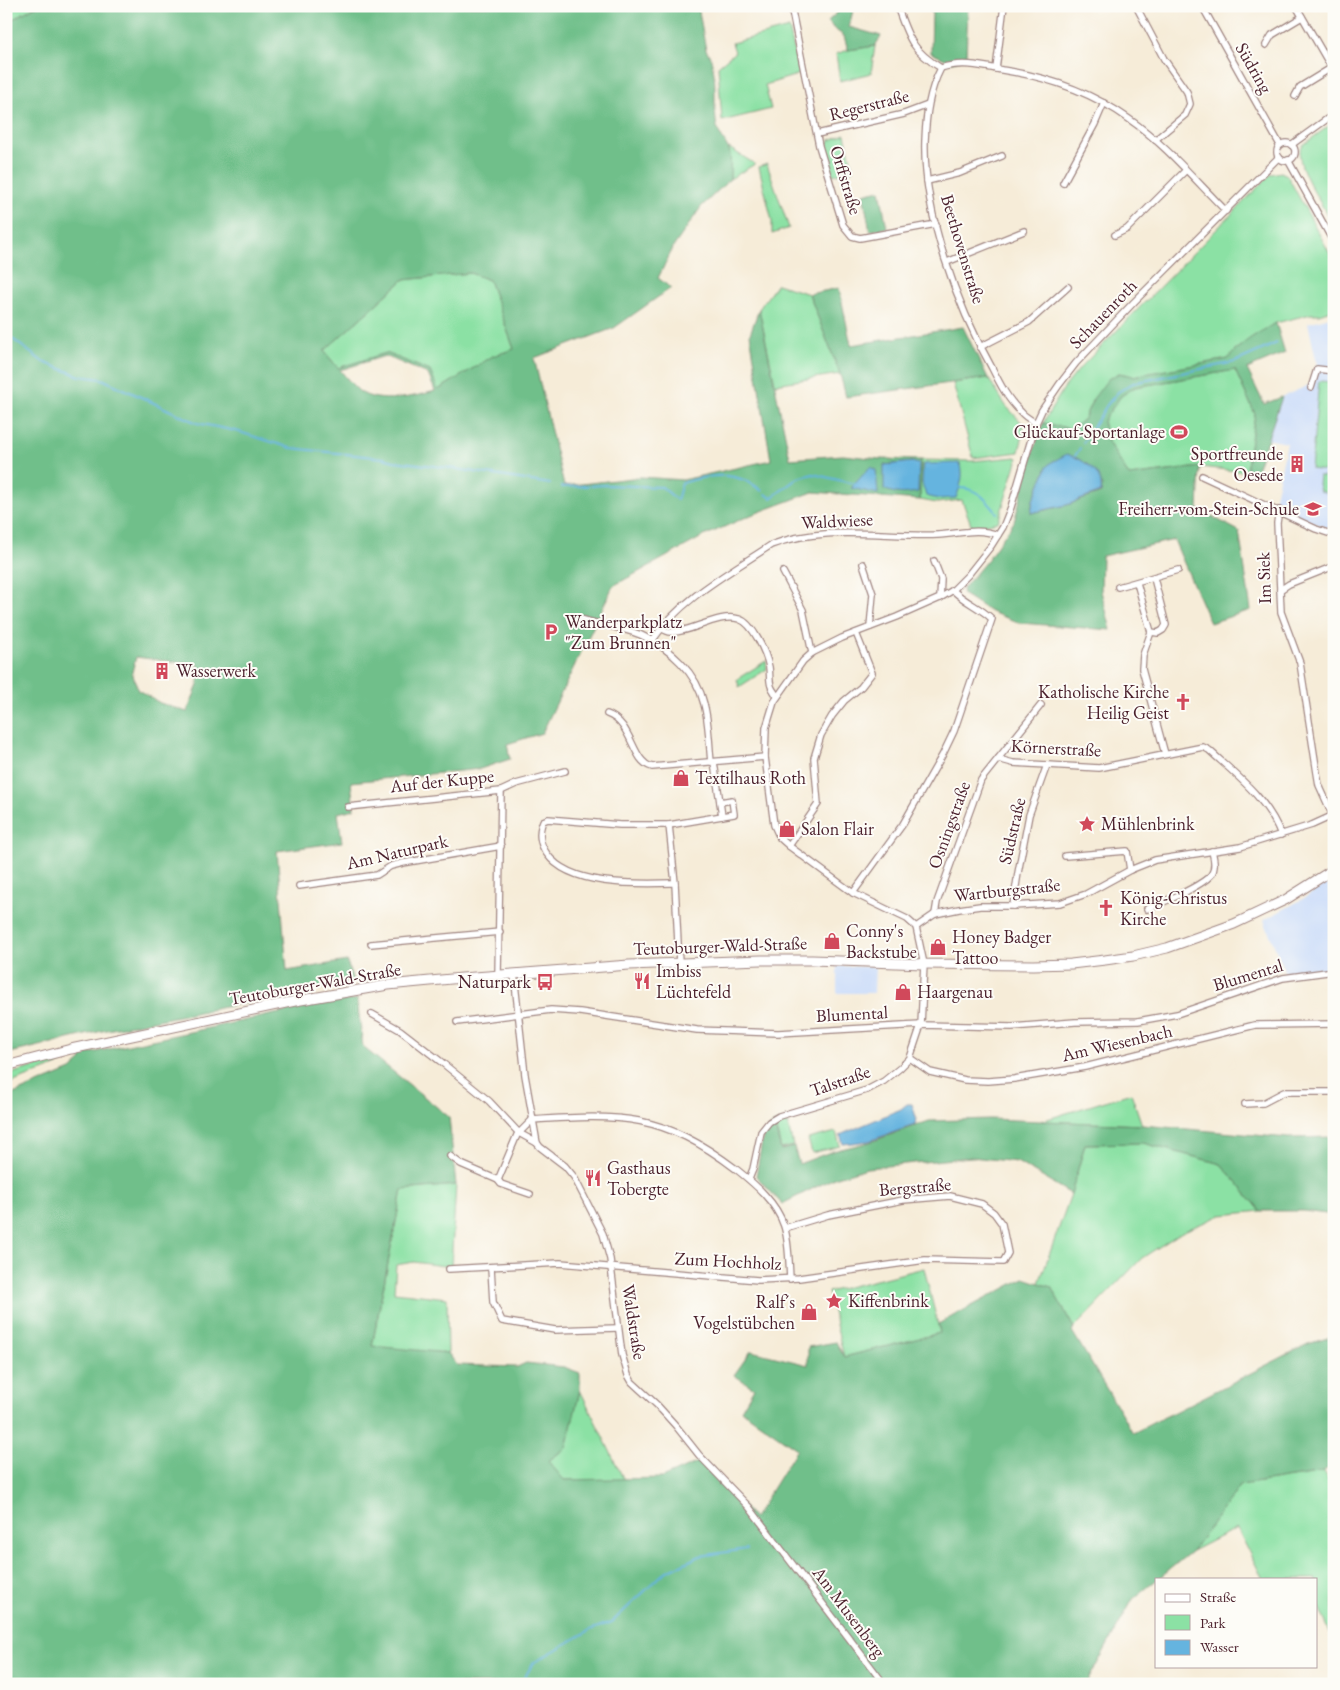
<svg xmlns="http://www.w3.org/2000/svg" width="1340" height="1690" font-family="'EB Garamond',serif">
  <rect width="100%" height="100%" fill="#fdfcf7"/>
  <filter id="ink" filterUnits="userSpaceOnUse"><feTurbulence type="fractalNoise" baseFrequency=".02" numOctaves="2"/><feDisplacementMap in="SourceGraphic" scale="10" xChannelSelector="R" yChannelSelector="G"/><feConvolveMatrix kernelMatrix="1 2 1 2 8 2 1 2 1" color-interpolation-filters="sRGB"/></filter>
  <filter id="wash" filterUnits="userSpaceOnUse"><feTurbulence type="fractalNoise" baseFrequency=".0096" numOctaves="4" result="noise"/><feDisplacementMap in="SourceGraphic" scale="20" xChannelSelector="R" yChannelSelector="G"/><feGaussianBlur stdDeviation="1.12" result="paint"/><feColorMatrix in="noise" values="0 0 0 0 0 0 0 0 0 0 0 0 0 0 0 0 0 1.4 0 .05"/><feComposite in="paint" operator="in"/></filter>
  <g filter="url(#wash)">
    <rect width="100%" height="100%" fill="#f6ecd8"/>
    <!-- built -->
    <g fill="#cadcf9">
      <path d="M1334 316V531L1273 506 1287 443 1267 439 1282 397 1309 385 1317 364 1308 323Z"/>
      <path d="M1334 879V969L1286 975 1264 920 1301 900Z"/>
      <path d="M837 966 875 967 874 993H837Z"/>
    </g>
    <!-- green -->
    <g fill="#8be1a4" stroke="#6a8068">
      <path d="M6 6H36L6 23Z"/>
      <path d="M789 28 800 74 765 85 771 109 722 121 718 66 735 52 732 43Z"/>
      <path d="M875 46 871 73 840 81 836 54 848 50Z"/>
      <path d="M1334 122V226C1324 208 1304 179 1300 159 1299 154 1300 149 1303 145Z"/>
      <path d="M845 134 853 170 833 175 825 148 830 140Z"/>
      <path d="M729 148 755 164 730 179Z"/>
      <path d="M767 164 789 228 772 234V221L759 167Z"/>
      <path d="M1281 172 1287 175 1334 261V309L1319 314H1311L1276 323 1236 349 1229 359 1133 376 1119 373 1093 399 1084 419 1072 429 1043 423 1064 388 1081 367 1271 174Z"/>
      <path d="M470 273 489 280 514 349 493 356 438 390 430 371 386 353 338 368 324 351 403 280Z"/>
      <path d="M777 284 809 294 840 374 775 384 759 309Z"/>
      <path d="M1235 370 1255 414 1246 472 1200 467 1129 476 1108 442 1103 421 1121 396 1135 387Z"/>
      <path d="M988 378 1006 406 1023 424 1024 431 1019 452 973 458 953 383Z"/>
      <path d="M1319 381 1334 382V472L1311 469Z"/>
      <path d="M1016 457 1018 458 998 522 972 527 962 500 937 503 920 500 921 460 972 461Z"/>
      <path d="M1319 476 1334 477V495L1320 491 1318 484Z"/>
      <path d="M766 661 767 669 739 687 737 679Z"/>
      <path d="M62 1059 64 1062 58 1065 6 1085V1075Z"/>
      <path d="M1131 1093 1142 1125 1041 1121Z"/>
      <path d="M787 1120 793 1146 781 1149 775 1123Z"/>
      <path d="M836 1132 840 1146 812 1153 808 1139Z"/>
      <path d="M1143 1143 1221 1164 1261 1211 1221 1215 1182 1232 1142 1258 1074 1328 1051 1287 1039 1283 1071 1194 1085 1144Z"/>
      <path d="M456 1185 451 1267 414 1262 396 1265 394 1292 447 1298 448 1353 372 1347 402 1190Z"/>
      <path d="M924 1268 940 1333 844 1357 828 1292Z"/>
      <path d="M580 1390 624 1480H563L548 1461 566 1448Z"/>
      <path d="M1323 1472 1334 1486V1641L1316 1601V1579H1263L1237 1528 1192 1551 1241 1485Z"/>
    </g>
    <!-- forest -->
    <g fill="#70bf8a" stroke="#5d6f5a" fill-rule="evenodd">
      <path d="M36 6H698L706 50C720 68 712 105 717 127 719 135 724 140 728 148 732 155 730 170 730 179L701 207 674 246 658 278 671 288 614 328 534 358 564 486 641 477 683 480 771 460 750 334 759 309 790 459 843 455 880 459 921 460 920 500 813 492 751 515 704 536 613 586 542 733 507 744 510 759 480 769 351 782 354 809 338 813 342 842 277 851 287 971 347 961 353 982 102 1031 6 1054V23ZM470 273 489 280 514 349 493 356 438 390 430 371 386 353 338 368 324 351 403 280ZM385 356 428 374 435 391C414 397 377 405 359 391 352 385 346 377 340 370ZM912 462 918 464V492L884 465ZM136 657 199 665 198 685 187 712 160 703 138 690 132 672Z"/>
      <path d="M840 6H854L849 27 881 36 875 46 848 50 844 36 833 28 828 21 840 10Z"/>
      <path d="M930 6H968L966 58 952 62 931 53 932 13Z"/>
      <path d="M880 190 887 228 870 231 863 194Z"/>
      <path d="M839 288 851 345 963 327 988 378 846 397 840 374 809 294Z"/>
      <path d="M1276 323 1285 353 1247 369 1264 404 1282 397 1255 475 1246 472 1255 414 1235 370 1135 387 1121 396 1103 421 1108 442 1129 476 1200 467 1198 509 1239 531 1251 610 1210 623 1174 540 1102 556 1101 591 1111 630 1020 623 991 612 963 594 962 590 988 559 1014 522 1031 458 1043 423 1072 429 1084 419 1093 399 1108 379 1119 373 1133 376 1228 359C1241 342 1258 333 1276 323ZM1047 467 1102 485 1101 493 1067 505 1031 513 1033 500Z"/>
      <path d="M357 999 363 1047 449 1117 456 1185 402 1190 372 1346 448 1353 457 1365 517 1367 526 1363 564 1367 580 1373V1390L566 1448 548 1461 564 1480 662 1478 700 1461 754 1518 797 1449 741 1410 754 1388 734 1375 751 1351 808 1365V1347L836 1342 844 1357 940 1333 938 1324 1024 1278 1051 1287 1074 1328 1072 1331 1133 1433 1308 1344 1334 1336V1464L1323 1472 1241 1485 1192 1551 1133 1599 1086 1684H6V1097L71 1070 82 1060 81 1055 322 1004Z"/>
      <path d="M990 1119 1142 1125 1289 1138 1334 1137V1215L1303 1211H1261L1221 1164 1143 1143 1085 1144 1071 1194 1017 1162 971 1157 867 1168 834 1178 782 1204 756 1176 763 1136 774 1123 781 1150 794 1147 799 1164 833 1151 870 1142 929 1121Z"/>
    </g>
    <!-- water -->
    <g fill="#65b4df" stroke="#586a85">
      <path d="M1067 454C1084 460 1104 472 1101 492L1067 505 1031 513 1033 500 1047 467 1050 463Z"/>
      <path d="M912 462 919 464 918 492C905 494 896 495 884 489V465Z"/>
      <path d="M960 463C965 474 960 488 956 498L938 499 926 496 922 483 923 464Z"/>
      <path d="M870 467 876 470 878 494 851 488Z"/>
      <path d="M907 1104H912L916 1117 915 1125 869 1141 843 1144 840 1135 901 1109Z"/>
    </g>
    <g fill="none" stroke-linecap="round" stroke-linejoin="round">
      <!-- stream -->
      <g stroke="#65b4df" stroke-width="2">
        <path d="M6 334 43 362 80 376 102 379 197 423 236 431 291 448 383 458 394 461 450 468 550 484"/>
        <path d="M1083 443 1107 405 1118 392 1133 383 1235 362 1277 343"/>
        <path d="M1075 456 1080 448"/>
        <path d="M561 487 608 485 662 487 677 500 682 483C711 474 737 470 762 491"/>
        <path d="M960 488C978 488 986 500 997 513"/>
        <path d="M766 494 771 498 798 478 813 474 855 484"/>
        <path d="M521 1684 533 1663 590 1630 612 1622 665 1572 700 1556 747 1549"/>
      </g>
    </g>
  </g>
  <g filter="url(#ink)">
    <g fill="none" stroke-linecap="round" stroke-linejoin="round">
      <!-- street casing -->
      <g stroke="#a08682" stroke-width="8">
        <g id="street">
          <path d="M791 6 819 146 843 225 852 236 860 238 936 224"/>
          <path d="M897 6C908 37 912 51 941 68"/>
          <path d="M1136 6 1164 59 1187 92 1190 104 1185 115 1155 140"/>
          <path d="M1202 6 1280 145"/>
          <path d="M1296 6 1334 72"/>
          <path d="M1266 45 1272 35 1302 17"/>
          <path d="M996 69 1004 6"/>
          <path d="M1295 96 1300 87 1331 68"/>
          <path d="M817 134 904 114 928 105"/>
          <circle cx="1286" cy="152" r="9"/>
          <path d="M1291 145 1334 114"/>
          <path d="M1288 160 1334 243"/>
          <path d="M927 181 960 173 1002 156"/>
          <path d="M1063 183 1095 124 1104 103"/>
          <path d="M1115 235 1127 229 1185 171"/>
          <path d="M947 262 1024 231"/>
          <path d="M980 347 1029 322 1068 287"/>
          <path d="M1311 388 1317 369 1334 371"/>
          <path d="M1036 423C1031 420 1025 417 1021 412 1008 400 1000 384 992 368 957 306 923 213 925 141 926 115 929 91 941 68 961 61 982 66 1002 70 1048 77 1090 91 1129 119 1164 143 1195 180 1226 211"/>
          <path d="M1202 476 1316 529 1334 535"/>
          <path d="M1279 510 1277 523 1281 612 1300 663 1317 773 1319 785 1333 816"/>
          <path d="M934 561 941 579 940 598"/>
          <path d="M863 564 873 594 870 627"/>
          <path d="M783 572 803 610 812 653"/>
          <path d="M1137 583 1151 632 1143 655 1142 669 1165 754"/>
          <path d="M1118 587 1178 570"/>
          <path d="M1280 590 1289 584 1334 566"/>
          <path d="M581 619C600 625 622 627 641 635 670 648 697 673 704 704 709 722 709 743 711 762"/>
          <path d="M661 628C664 630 668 632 671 632 688 634 720 612 739 619 753 623 766 653 769 667 770 673 769 680 771 686 772 689 775 693 777 696"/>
          <path d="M1151 632 1158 633 1163 630 1166 625 1154 578"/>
          <path d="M652 641C681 598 729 573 771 545 824 525 882 537 938 535 960 534 976 527 998 535"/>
          <path d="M607 714C633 723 631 761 652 767L765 757"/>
          <path d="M998 759 1013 763 1099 768 1203 747 1209 750C1236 775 1268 799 1281 835"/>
          <path d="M720 802 732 800 734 814 722 816"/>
          <path d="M348 807 501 791 516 784 565 771"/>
          <path d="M669 825 675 883 679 963"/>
          <path d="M789 846 818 804 814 758 821 735 832 716 844 701 861 687 872 673 856 633"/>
          <path d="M1065 856 1127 851 1130 870"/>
          <path d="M675 883C639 884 570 887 547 854 539 843 538 833 543 821L548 819 620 825H669L722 816 714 762"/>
          <path d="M299 886 377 875 391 866 403 863 501 846"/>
          <path d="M853 893 903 824 943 754 954 731 992 619C980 607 964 602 953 590"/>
          <path d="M1013 906 1018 873 1029 815 1047 765"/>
          <path d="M1147 909C1163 902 1199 888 1211 875 1216 868 1214 859 1212 851"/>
          <path d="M935 914 937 902 981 780 1041 705"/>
          <path d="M916 927 935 914 959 909 980 906H1013L1060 903 1086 894 1130 870 1155 860 1240 847 1312 825 1334 815"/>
          <path d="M371 944 500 932"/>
          <path d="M514 974 525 1075 537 1143 540 1147 565 1166 574 1177 603 1234 610 1259 622 1355 628 1375 632 1382 657 1405 676 1426 699 1455 749 1507 884 1684"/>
          <path d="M498 975 501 791"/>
          <path d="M372 1014 400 1030 440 1061 489 1101 519 1133 537 1143"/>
          <path d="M457 1022 551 1010 580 1012 697 1030 778 1033 921 1025 1012 1027 1075 1022 1138 1021 1177 1014 1283 978 1334 971"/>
          <path d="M910 1058 930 1072 965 1080 988 1081 1014 1079 1085 1067 1255 1025 1334 1024"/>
          <path d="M1245 1104 1263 1103 1284 1092H1334"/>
          <path d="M532 1120C622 1114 662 1113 736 1169 756 1185 776 1202 784 1226 789 1241 789 1263 790 1279"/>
          <path d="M450 1156 461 1164 498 1180 517 1135 532 1120"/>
          <path d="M749 1179 753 1169 761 1132 769 1122 779 1116 867 1090 884 1081 900 1068 910 1058 921 1025 924 964 916 927 907 919 853 893 789 846 780 838 774 825 765 757 766 728 774 702 803 661 812 653 842 638 897 617 940 598 953 590 968 575 991 546 1003 527 1011 507 1036 423 1042 410 1059 385 1076 363 1134 302 1279 157"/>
          <path d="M498 1180 501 1184 530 1194"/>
          <path d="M491 1268 493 1302 502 1321 555 1330 617 1328"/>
          <path d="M449 1269 560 1263 758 1280 799 1278 925 1260 1003 1262 1008 1253 1002 1224 994 1213 982 1204 950 1196 903 1200 828 1215 785 1228"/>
        </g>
      </g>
      <!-- primary casing -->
      <g stroke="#a08682" stroke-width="11">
        <path id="primary" d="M6 1066 71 1049 295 1001 388 985 462 978 629 965 761 960H812L924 964 1033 965 1071 964 1105 960 1133 956 1167 948 1234 924 1285 900 1334 869"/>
      </g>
      <!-- street -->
      <use href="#street" stroke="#fff" stroke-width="5.5"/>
      <!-- primary -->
      <use href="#primary" stroke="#fff" stroke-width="9"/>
    </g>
  </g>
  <!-- icons -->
  <defs>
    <g id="stadium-bare" transform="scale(1.35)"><path d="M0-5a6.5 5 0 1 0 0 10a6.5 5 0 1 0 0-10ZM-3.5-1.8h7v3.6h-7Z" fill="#d1495b" stroke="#fdfcf7" stroke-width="2.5" paint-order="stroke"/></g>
    <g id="building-bare" transform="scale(1.35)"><path d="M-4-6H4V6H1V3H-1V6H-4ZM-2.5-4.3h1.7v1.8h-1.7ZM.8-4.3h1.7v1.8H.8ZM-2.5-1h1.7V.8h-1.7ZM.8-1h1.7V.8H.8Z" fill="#d1495b" stroke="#fdfcf7" stroke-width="2.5" paint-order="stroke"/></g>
    <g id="school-bare" transform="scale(1.35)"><path d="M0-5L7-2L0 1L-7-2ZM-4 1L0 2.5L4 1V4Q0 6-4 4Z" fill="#d1495b" stroke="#fdfcf7" stroke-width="2.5" paint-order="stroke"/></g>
    <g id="parking-bare" transform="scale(1.35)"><path d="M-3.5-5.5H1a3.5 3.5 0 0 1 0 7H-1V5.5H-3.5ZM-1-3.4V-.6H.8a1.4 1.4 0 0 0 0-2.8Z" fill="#d1495b" stroke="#fdfcf7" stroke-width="2.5" paint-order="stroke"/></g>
    <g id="church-bare" transform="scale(1.35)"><path d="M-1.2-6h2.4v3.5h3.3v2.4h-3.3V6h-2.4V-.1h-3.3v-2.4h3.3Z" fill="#d1495b" stroke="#fdfcf7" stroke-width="2.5" paint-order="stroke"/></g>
    <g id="shop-bare" transform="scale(1.35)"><path d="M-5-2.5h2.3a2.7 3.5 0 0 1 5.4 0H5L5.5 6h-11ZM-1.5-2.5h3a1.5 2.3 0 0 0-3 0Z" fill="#d1495b" stroke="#fdfcf7" stroke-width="2.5" paint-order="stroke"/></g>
    <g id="sight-bare" transform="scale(1.35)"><path d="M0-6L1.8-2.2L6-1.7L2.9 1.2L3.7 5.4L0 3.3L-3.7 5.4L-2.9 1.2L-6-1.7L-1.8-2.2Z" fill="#d1495b" stroke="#fdfcf7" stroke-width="2.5" paint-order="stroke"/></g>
    <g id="restaurant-bare" transform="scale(1.35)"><path d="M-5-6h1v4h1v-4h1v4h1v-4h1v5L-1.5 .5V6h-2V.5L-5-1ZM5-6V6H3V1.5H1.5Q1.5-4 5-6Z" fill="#d1495b" stroke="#fdfcf7" stroke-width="2.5" paint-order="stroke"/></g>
    <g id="bus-bare" transform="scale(1.35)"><path d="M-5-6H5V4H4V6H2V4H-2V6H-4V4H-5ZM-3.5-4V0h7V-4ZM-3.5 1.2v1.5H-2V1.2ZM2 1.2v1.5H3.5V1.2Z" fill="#d1495b" stroke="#fdfcf7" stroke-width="2.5" paint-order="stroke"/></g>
  </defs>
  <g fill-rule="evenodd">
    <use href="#stadium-bare" x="1179" y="432"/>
    <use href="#building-bare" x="1297" y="464"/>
    <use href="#school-bare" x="1313" y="509"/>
    <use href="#parking-bare" x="551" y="632"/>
    <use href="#building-bare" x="162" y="671"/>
    <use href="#church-bare" x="1183" y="702"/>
    <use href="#shop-bare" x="681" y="778"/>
    <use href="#sight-bare" x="1087" y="824"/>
    <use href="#shop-bare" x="787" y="829"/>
    <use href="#church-bare" x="1106" y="908"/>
    <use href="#shop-bare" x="832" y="941"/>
    <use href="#shop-bare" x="938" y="947"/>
    <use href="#restaurant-bare" x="642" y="981"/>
    <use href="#bus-bare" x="545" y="982"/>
    <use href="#shop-bare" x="903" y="992"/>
    <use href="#restaurant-bare" x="593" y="1178"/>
    <use href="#sight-bare" x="834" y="1301"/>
    <use href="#shop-bare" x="809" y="1312"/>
  </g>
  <g text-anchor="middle" stroke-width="4" stroke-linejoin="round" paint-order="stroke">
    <!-- street labels -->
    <g font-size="18" fill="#4a1f2b" stroke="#fdfcf7">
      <text transform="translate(1254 68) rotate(60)" y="6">Südring</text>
      <text transform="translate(869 105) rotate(-14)" y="6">Regerstraße</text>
      <text transform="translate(846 180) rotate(73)" y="6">Orffstraße</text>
      <text transform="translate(963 249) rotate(73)" y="6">Beethovenstraße</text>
      <text transform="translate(1103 314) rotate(-46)" y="6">Schauenroth</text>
      <text transform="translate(837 521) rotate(-3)" y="6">Waldwiese</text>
      <text transform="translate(1264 578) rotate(-92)" y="6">Im Siek</text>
      <text transform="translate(1056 748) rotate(3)" y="6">Körnerstraße</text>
      <text transform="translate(442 781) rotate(-6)" y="6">Auf der Kuppe</text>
      <text transform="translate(949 825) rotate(-70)" y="6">Osningstraße</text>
      <text transform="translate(1012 831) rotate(-77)" y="6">Südstraße</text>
      <text transform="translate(397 852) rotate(-13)" y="6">Am Naturpark</text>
      <text transform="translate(1007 890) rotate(-6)" y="6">Wartburgstraße</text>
      <text transform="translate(720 946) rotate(-2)" y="6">Teutoburger-Wald-Straße</text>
      <text transform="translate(1248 975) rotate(-17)" y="6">Blumental</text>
      <text transform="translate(315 984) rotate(-10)" y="6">Teutoburger-Wald-Straße</text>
      <text transform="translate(852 1014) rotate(-3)" y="6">Blumental</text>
      <text transform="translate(1117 1043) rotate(-13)" y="6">Am Wiesenbach</text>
      <text transform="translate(840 1081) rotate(-19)" y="6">Talstraße</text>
      <text transform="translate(915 1187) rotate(-5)" y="6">Bergstraße</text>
      <text transform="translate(728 1261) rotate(3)" y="6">Zum Hochholz</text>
      <text transform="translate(634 1322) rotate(81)" y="6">Waldstraße</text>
      <text transform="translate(849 1612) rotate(53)" y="6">Am Musenberg</text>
    </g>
    <!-- poi labels -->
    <g font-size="18" fill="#4a1f2b" stroke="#fdfcf7" text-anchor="start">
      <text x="1165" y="438" text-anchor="end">Glückauf-Sportanlage</text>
      <text x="1283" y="460" text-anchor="end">Sportfreunde<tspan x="1283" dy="21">Oesede</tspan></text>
      <text x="1299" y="515" text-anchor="end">Freiherr-vom-Stein-Schule</text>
      <text x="565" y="628">Wanderparkplatz<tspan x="565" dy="21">"Zum Brunnen"</tspan></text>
      <text x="176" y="677">Wasserwerk</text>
      <text x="1169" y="698" text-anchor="end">Katholische Kirche<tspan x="1169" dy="21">Heilig Geist</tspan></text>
      <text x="695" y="784">Textilhaus Roth</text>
      <text x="1101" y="830">Mühlenbrink</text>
      <text x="801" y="835">Salon Flair</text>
      <text x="1120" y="904">König-Christus<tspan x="1120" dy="21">Kirche</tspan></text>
      <text x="846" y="937">Conny's<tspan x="846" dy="21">Backstube</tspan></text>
      <text x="952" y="943">Honey Badger<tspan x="952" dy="21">Tattoo</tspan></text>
      <text x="656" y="977">Imbiss<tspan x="656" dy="21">Lüchtefeld</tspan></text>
      <text x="531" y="988" text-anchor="end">Naturpark</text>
      <text x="917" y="998">Haargenau</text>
      <text x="607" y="1174">Gasthaus<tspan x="607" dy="21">Tobergte</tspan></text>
      <text x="848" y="1307">Kiffenbrink</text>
      <text x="795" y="1308" text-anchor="end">Ralf´s<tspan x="795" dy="21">Vogelstübchen</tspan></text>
    </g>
  </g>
  <!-- margin -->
  <rect width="1340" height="1690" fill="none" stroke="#fdfcf7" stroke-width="25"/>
  <!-- legend -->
  <rect x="1155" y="1578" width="162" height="90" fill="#fdfcf7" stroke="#b5a4a5"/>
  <rect x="1165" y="1594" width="25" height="8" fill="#ffffff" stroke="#b5a4a5"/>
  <text x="1200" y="1602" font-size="15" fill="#4a1f2b">Straße</text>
  <rect x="1165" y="1615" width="25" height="15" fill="#8be1a4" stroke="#b5a4a5"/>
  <text x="1200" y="1628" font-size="15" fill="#4a1f2b">Park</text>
  <rect x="1165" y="1640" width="25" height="15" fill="#65b4df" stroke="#b5a4a5"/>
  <text x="1200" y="1652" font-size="15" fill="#4a1f2b">Wasser</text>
</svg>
